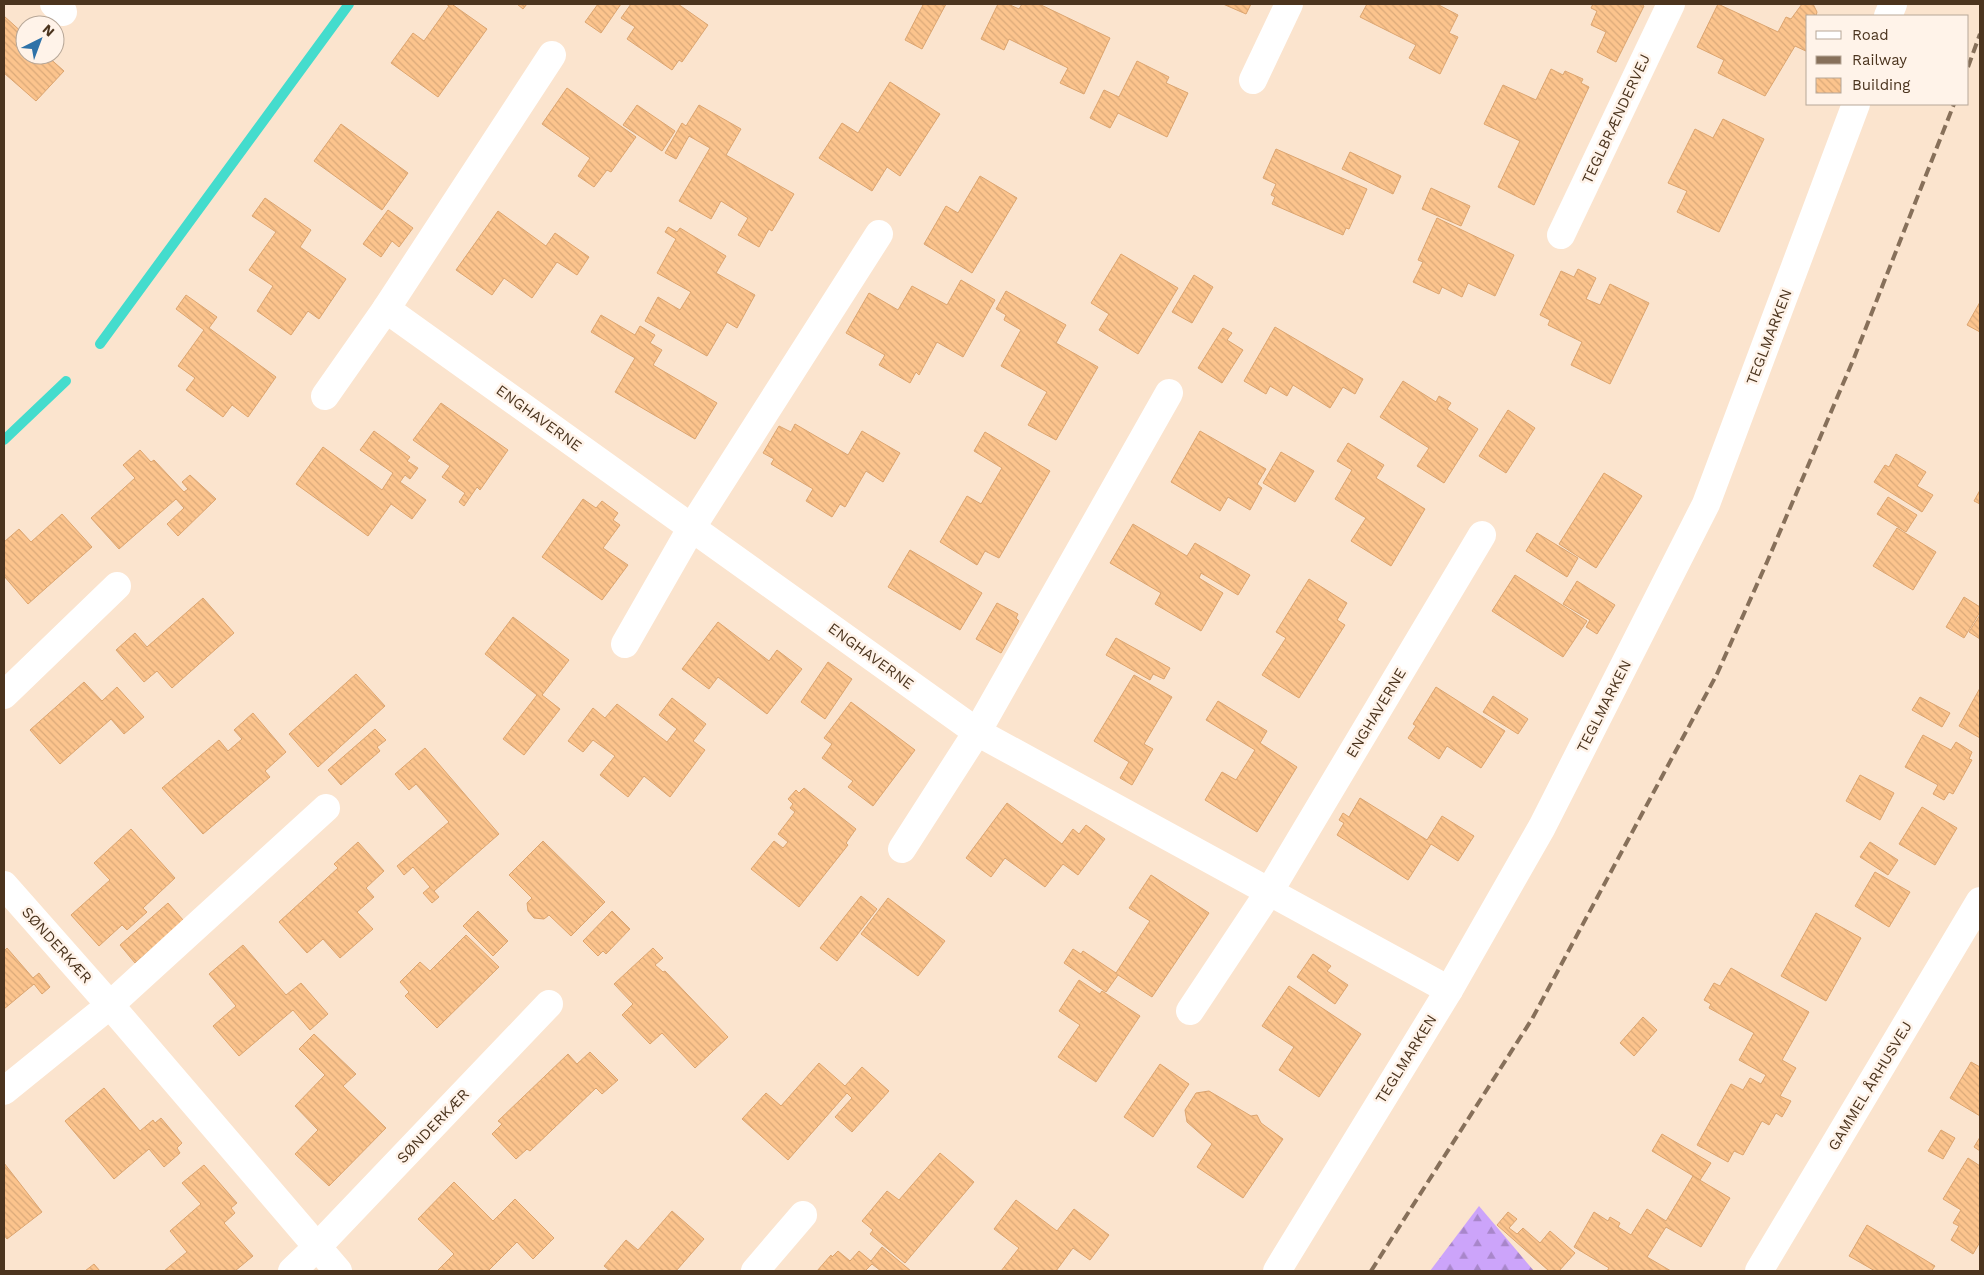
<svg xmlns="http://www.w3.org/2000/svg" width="1984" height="1275" font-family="'Work Sans',sans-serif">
  <defs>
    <pattern id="forest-firs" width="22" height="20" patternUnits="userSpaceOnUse" patternTransform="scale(1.25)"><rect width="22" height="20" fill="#cca4fa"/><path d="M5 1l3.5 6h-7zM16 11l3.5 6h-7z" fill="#a886ca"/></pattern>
    <pattern id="building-back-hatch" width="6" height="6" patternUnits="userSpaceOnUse" patternTransform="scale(1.25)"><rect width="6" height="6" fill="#fcc48d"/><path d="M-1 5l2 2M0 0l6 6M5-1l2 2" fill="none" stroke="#daa979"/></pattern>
  </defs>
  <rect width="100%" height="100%" fill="#fbe4ce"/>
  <!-- forest -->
  <path fill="url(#forest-firs)" d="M1479 1206 1534 1271H1430Z"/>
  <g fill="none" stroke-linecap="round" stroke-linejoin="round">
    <!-- stream -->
    <g stroke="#44dccd" stroke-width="10">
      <path d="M100 344 349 4"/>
      <path d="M4 440 66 381"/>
    </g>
  </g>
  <!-- building -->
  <g fill="url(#building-back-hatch)" stroke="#dca570">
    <path d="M446 4H454L453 5 487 29 438 97 391 63 413 33 424 41 449 6Z"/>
    <path d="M517 4H527L523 9Z"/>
    <path d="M598 4H621L601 33 585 22Z"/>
    <path d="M631 4H678L708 25 682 62 679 60 672 70 627 39 635 27 621 18Z"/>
    <path d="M920 4H946L922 49 905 40 923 5Z"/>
    <path d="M998 4H1008L1019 9 1022 4H1039L1110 38 1084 94 1060 83 1068 68 1009 39 1004 50 981 39Z"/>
    <path d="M1223 4H1251L1246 14Z"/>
    <path d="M1367 4H1437L1458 15 1449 33 1458 37 1440 74 1409 58 1416 45 1360 17Z"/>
    <path d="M1593 4H1641L1644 6 1616 62 1597 52 1606 32 1591 25 1597 11 1591 8Z"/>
    <path d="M1718 4 1778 32 1786 17 1791 19 1802 4H1813L1817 12 1816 16H1808V52L1795 46 1765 96 1718 73 1724 60 1697 47Z"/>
    <path d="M4 16 25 35V55H46L64 71 36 101 4 73Z"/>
    <path d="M1137 61 1169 77 1166 83 1188 93 1167 137 1118 113 1110 128 1090 118 1104 90 1119 97Z"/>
    <path d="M1551 69 1563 75 1565 71 1583 79 1581 83 1589 87 1534 205 1498 187 1520 141 1484 124 1503 85 1536 100Z"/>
    <path d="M890 82 940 114 900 176 887 167 872 191 819 158 842 123 858 133Z"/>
    <path d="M567 88 636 137 611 172 607 170 594 187 578 176 590 158 542 124Z"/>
    <path d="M637 105 675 131 662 151 623 125Z"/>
    <path d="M699 105 741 129 726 155 794 194 772 231 769 229 759 247 738 235 748 218 721 201 711 219 679 201 710 148 689 136 676 159 665 153 682 123 686 126Z"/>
    <path d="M1723 119 1764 139 1719 232 1677 212 1687 191 1668 183 1695 129 1713 138Z"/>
    <path d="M341 124 408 173 382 210 314 161Z"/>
    <path d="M1276 149 1367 189 1349 229 1346 228 1343 235 1272 204 1275 197 1271 195 1276 184 1263 178Z"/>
    <path d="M1350 152 1401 176 1393 194 1342 169Z"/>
    <path d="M980 176 1017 198 972 273 924 244 946 206 958 213Z"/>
    <path d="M1431 188 1470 206 1461 226 1422 209Z"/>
    <path d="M265 198 311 230 300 247 346 279 319 319 308 311 291 335 257 311 273 286 249 270 276 232 252 216Z"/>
    <path d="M388 210 413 228 399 247 392 241 381 257 363 244Z"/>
    <path d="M498 211 546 246 555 233 589 257 577 275 557 262 532 298 504 278 492 295 456 270Z"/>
    <path d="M1437 218 1514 255 1495 296 1468 283 1462 297 1442 287 1439 294 1413 282 1423 262 1418 260Z"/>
    <path d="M668 227 677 232 680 228 726 256 716 273 755 295 737 328 727 322 707 356 645 321 658 297 680 310 691 292 657 273 676 239 665 232Z"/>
    <path d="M1121 254 1178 288 1138 354 1099 330 1109 314 1091 303Z"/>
    <path d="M1578 269 1596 278 1586 299 1600 305 1610 284 1649 303 1610 384 1571 365 1582 342 1548 325 1550 320 1540 315 1561 271 1574 277Z"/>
    <path d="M1194 275 1213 287 1192 323 1172 312Z"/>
    <path d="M961 280 995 300 963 357 937 342 919 375 916 372 910 383 879 365 885 355 846 333 869 293 898 310 912 286 947 305Z"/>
    <path d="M1006 291 1066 325 1056 343 1098 367 1056 440 1028 425 1047 392 1001 366 1021 330 1004 320 1006 315 996 309Z"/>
    <path d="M186 295 217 317 209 328 276 377 248 417 232 405 223 417 186 390 195 378 178 366 204 330 176 309Z"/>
    <path d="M1980 302V332L1967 325Z"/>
    <path d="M601 315 635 335 640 326 655 335 650 343 662 350 653 365 717 403 695 439 615 392 635 358 591 332Z"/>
    <path d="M1275 327 1363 379 1355 394 1343 387 1330 408 1293 385 1287 396 1270 386 1266 394 1244 381Z"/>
    <path d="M1223 328 1232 333 1227 340 1243 350 1222 383 1198 368Z"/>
    <path d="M1403 381 1436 402 1439 396 1451 403 1447 409 1478 429 1444 483 1417 466 1429 448 1380 417Z"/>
    <path d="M441 403 508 450 480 490 477 487 464 506 459 502 465 493 442 477 450 466 413 440Z"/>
    <path d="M1508 410 1535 428 1506 473 1479 456Z"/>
    <path d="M795 424 848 455 862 431 900 453 883 482 866 471 845 507 840 504 832 517 806 501 813 489 771 464 774 459 763 453 779 426 791 432Z"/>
    <path d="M374 431 410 457 407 461 418 468 410 479 405 475 400 482 426 500 412 519 391 504 368 536 296 484 323 447 382 490 393 473 360 450Z"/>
    <path d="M1200 431 1266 469 1257 484 1262 488 1250 510 1228 497 1220 511 1171 482Z"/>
    <path d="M985 432 1050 471 999 558 985 551 977 565 940 542 967 496 981 504 1002 468 974 451Z"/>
    <path d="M1348 443 1384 465 1376 478 1425 509 1391 566 1351 541 1366 518 1335 499 1352 470 1337 461Z"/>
    <path d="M140 450 151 462 154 460 184 492 188 489 182 482 190 475 216 499 178 536 167 524 184 508 176 499 119 549 91 518 135 478 123 465Z"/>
    <path d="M1281 452 1314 471 1295 502 1263 483Z"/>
    <path d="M1896 454 1926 472 1917 486 1933 495 1922 512 1874 482 1885 465 1889 467Z"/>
    <path d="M1604 473 1642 496 1596 568 1559 544Z"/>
    <path d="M1980 490V504L1974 501Z"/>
    <path d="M1888 497 1917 515 1906 532 1877 514Z"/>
    <path d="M583 499 596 508 602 501 618 513 613 520 620 525 603 548 628 565 602 600 542 557Z"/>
    <path d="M62 514 92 547 28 604 4 576V542L19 529 31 542Z"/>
    <path d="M1133 524 1187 556 1195 543 1250 575 1238 595 1201 573 1199 578 1223 593 1201 631 1155 604 1161 593 1110 563Z"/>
    <path d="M1897 528 1936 552 1913 590 1873 566Z"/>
    <path d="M1537 533 1578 558 1567 577 1526 551Z"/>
    <path d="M910 550 982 593 960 630 888 587Z"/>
    <path d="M1515 575 1587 621 1563 657 1492 611Z"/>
    <path d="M1309 579 1347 603 1337 620 1345 625 1299 698 1262 675 1286 638 1276 632Z"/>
    <path d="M1577 581 1615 605 1597 634 1586 627 1590 620 1563 604Z"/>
    <path d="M1964 597 1980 607V612L1964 638 1946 627Z"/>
    <path d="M203 598 234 633 172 688 157 671 144 682 116 650 135 633 147 647Z"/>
    <path d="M997 603 1018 614 1016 618 1019 621 1001 653 976 639Z"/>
    <path d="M1980 615V639L1969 632Z"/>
    <path d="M513 617 569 660 542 695 560 709 524 755 503 739 537 695 485 654Z"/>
    <path d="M718 622 769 661 777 650 802 669 767 714 718 677 709 689 682 669Z"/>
    <path d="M1116 638 1170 668 1164 679 1153 674 1150 680 1106 655Z"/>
    <path d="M828 662 852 679 825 719 801 702Z"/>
    <path d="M356 674 385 706 318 767 289 734Z"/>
    <path d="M1134 675 1172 697 1144 744 1153 749 1132 785 1120 778 1129 762 1094 741Z"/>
    <path d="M84 682 102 701 117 687 144 717 124 734 111 719 60 764 30 730Z"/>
    <path d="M1436 687 1505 731 1481 768 1447 746 1439 759 1408 738 1416 726 1413 724Z"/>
    <path d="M1980 688V738L1959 726Z"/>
    <path d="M1493 696 1528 719 1518 734 1483 712Z"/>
    <path d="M1920 697 1950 713 1942 727 1912 710Z"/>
    <path d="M672 698 706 724 693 741 705 750 670 797 644 776 628 797 600 775 615 756 593 740 583 752 568 741 593 708 605 718 617 704 667 742 677 729 659 715Z"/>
    <path d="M1218 701 1267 731 1260 743 1297 767 1257 832 1205 800 1222 772 1236 780 1255 750 1206 720Z"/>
    <path d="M851 702 915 750 873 806 848 787 853 781 822 758 832 744 824 738Z"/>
    <path d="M253 713 286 752 265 771 270 777 203 834 162 788 219 740 228 751 242 739 234 730Z"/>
    <path d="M375 729 386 740 377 747 380 751 341 785 328 770Z"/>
    <path d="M1923 735 1951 750 1956 742 1972 752 1969 759 1972 760 1953 794 1949 792 1944 800 1933 794 1938 785 1905 767Z"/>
    <path d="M425 748 499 834 434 891 439 897 432 903 423 893 430 887 413 867 404 875 397 866 449 822 416 784 409 790 395 774Z"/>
    <path d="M1860 775 1894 793 1880 820 1846 801Z"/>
    <path d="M804 788 856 829 846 843 848 845 799 907 751 869 774 841 783 848 788 842 778 834 795 812 790 808 793 804 788 799 796 790 799 793Z"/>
    <path d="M1360 798 1427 840 1442 816 1474 836 1458 861 1431 844 1408 880 1337 835 1344 823 1339 820 1343 813 1349 817Z"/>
    <path d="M1007 803 1062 844 1073 829 1079 834 1086 825 1105 839 1078 875 1063 864 1045 887 1005 858 991 877 966 858Z"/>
    <path d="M1922 807 1957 828 1935 865 1899 844Z"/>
    <path d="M131 829 175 878 143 908 147 912 127 930 122 925 99 946 71 915 110 880 94 863Z"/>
    <path d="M543 841 605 902 571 936 549 915 544 919 534 918 528 911 527 903 532 898 509 875Z"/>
    <path d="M358 842 384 871 366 888 374 897 357 912 373 929 340 958 323 939 307 953 279 922 338 868 334 864Z"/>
    <path d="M1870 842 1898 860 1888 875 1860 857Z"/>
    <path d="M1875 872 1910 892 1889 927 1855 906Z"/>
    <path d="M1151 875 1209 913 1152 997 1118 975 1106 992 1064 963 1073 949 1081 954 1083 951 1116 973 1150 921 1129 908Z"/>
    <path d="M861 896 877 909 837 961 820 948Z"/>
    <path d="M888 898 945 941 918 976 861 934Z"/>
    <path d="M168 903 184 921 135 963 120 945Z"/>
    <path d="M478 911 508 941 493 956 463 926Z"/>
    <path d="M612 911 630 929 606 954 603 951 598 956 583 941Z"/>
    <path d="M1816 913 1861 938 1826 1001 1781 976Z"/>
    <path d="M466 935 499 967 437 1028 405 996 409 992 400 982 420 962 430 971Z"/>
    <path d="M243 945 286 995 301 983 328 1014 310 1030 293 1010 239 1056 213 1026 236 1006 209 974Z"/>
    <path d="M7 948 33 978 39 973 50 987 42 994 34 984 4 1009V951Z"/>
    <path d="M653 948 663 958 655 965 663 972 665 971 728 1037 695 1068 662 1033 650 1044 622 1015 633 1004 614 984Z"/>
    <path d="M1313 954 1331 966 1327 971 1348 985 1335 1004 1297 977Z"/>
    <path d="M1731 968 1809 1012 1782 1060 1796 1068 1780 1096 1791 1101 1782 1117 1776 1113 1769 1125 1762 1121 1743 1155 1734 1151 1728 1162 1697 1145 1731 1084 1743 1090 1750 1078 1761 1084 1766 1075 1739 1060 1754 1033 1709 1008 1711 1004 1704 1000 1714 983 1720 986Z"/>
    <path d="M1079 980 1100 994 1102 991 1140 1016 1096 1082 1058 1057 1080 1025 1059 1011Z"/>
    <path d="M1289 986 1361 1034 1319 1097 1279 1070 1294 1047 1262 1026Z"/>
    <path d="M1643 1017 1657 1030 1634 1056 1620 1043Z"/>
    <path d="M314 1034 356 1074 343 1086 386 1128 329 1186 295 1154 318 1130 295 1106 325 1075 299 1049Z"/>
    <path d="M590 1052 618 1080 602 1094 596 1088 530 1151 527 1149 516 1159 492 1134 502 1124 498 1121 568 1054 577 1064Z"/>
    <path d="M1971 1062 1980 1067V1116L1950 1098Z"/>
    <path d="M819 1063 845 1086 862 1067 889 1091 852 1132 835 1117 852 1098 847 1093 788 1160 742 1119 766 1093 781 1106Z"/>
    <path d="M1160 1064 1189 1084 1153 1137 1124 1117Z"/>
    <path d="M104 1088 140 1131 153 1120 155 1123 161 1118 182 1143 177 1148 180 1153 164 1167 149 1149 114 1179 65 1121Z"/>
    <path d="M1209 1091 1251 1116 1257 1115 1261 1123 1283 1139 1243 1198 1197 1167 1212 1144 1187 1122 1185 1110 1196 1093Z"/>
    <path d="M1941 1130 1955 1138 1943 1159 1928 1151Z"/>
    <path d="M1662 1134 1711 1163 1700 1180 1652 1151Z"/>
    <path d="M1980 1137V1151L1974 1147Z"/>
    <path d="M940 1153 974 1182 905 1263 870 1234 873 1230 862 1221 887 1191 899 1200Z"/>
    <path d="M1968 1158 1980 1166V1242L1973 1254 1951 1240 1959 1226 1953 1223 1961 1210 1943 1199Z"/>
    <path d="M4 1163 42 1212 7 1239 4 1235Z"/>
    <path d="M204 1165 237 1203 231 1208 235 1213 224 1223 253 1256 235 1271H164L187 1252 170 1231 201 1204 182 1183Z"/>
    <path d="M1693 1176 1730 1198 1701 1247 1666 1227 1647 1257 1671 1271H1607L1609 1268 1574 1247 1594 1212 1608 1221 1610 1217 1620 1223 1618 1227 1631 1235 1647 1209 1666 1221Z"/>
    <path d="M454 1182 493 1221 515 1199 554 1238 533 1259 517 1242 488 1271H437L454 1254 418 1219Z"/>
    <path d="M1016 1200 1057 1231 1074 1209 1109 1235 1090 1260 1073 1248 1056 1271H1001L1019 1248 994 1229Z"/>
    <path d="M672 1211 704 1239 676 1271H610L604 1266 626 1240 638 1250Z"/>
    <path d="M1508 1212 1517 1219 1509 1228 1517 1234 1523 1228 1540 1243 1550 1231 1575 1253 1559 1271H1549L1497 1225Z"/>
    <path d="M1867 1225 1935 1266 1932 1270 1935 1271H1875L1849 1256Z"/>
    <path d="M882 1247 911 1271H881L872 1264 865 1271H817L831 1255 832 1257 838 1251 850 1261 859 1251 871 1261Z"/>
    <path d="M94 1264 100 1271H85Z"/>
  </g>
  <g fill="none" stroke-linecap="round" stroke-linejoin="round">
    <!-- minor -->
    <g stroke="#fff" stroke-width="28">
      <path d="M54 4 63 12"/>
      <path d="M1888 16 1893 4"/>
      <path d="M1253 80 1289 4"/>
      <path d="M1561 235 1671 4"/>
      <path d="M386 309 977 732 1449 990"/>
      <path d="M325 396 386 309 552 55"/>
      <path d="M625 644 692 527 879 234"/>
      <path d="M4 695 117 586"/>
      <path d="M902 849 977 732 1169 393"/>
      <path d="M4 885 110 1005 338 1271"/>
      <path d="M1190 1011 1269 892 1482 535"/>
      <path d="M4 1091 110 1005 326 808"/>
      <path d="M292 1271 317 1247 549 1004"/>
      <path d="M755 1271 803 1215"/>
      <path d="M1277 1271 1449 990 1542 827 1706 504 1856 104"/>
      <path d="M1759 1271 1980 901"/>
    </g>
    <!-- rail -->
    <g stroke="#87705a" stroke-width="4" stroke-dasharray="10 5" stroke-linecap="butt">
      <path d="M1968 67 1980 34"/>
      <path d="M1371 1271 1532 1019 1717 674 1767 562 1854 358 1954 104"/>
    </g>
  </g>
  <g text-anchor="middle" stroke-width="5" stroke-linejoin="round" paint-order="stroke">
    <!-- street labels -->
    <g font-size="15" fill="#4b341e" stroke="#fff3e9">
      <text transform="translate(1616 119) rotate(-65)" y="5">TEGLBRÆNDERVEJ</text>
      <text transform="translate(1769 337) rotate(-69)" y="5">TEGLMARKEN</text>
      <text transform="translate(539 418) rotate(36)" y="5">ENGHAVERNE</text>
      <text transform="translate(871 656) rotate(36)" y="5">ENGHAVERNE</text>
      <text transform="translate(1604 706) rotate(-63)" y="5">TEGLMARKEN</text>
      <text transform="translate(1376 713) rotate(-59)" y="5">ENGHAVERNE</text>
      <text transform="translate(57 945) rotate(48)" y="5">SØNDERKÆR</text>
      <text transform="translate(1406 1059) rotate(-58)" y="5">TEGLMARKEN</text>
      <text transform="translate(1870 1086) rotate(-59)" y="5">GAMMEL ÅRHUSVEJ</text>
      <text transform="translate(433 1126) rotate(-46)" y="5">SØNDERKÆR</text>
    </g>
  </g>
  <!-- border -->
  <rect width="1984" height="1275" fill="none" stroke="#4b341e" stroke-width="10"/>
  <!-- legend -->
  <rect x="1806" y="15" width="162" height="90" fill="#fff3e9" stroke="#b7a798"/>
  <rect x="1816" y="31" width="25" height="8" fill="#ffffff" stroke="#b7a798"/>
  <text x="1852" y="40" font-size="15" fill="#4b341e">Road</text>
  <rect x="1816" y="56" width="25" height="8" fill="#87705a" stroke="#b7a798"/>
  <text x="1852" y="65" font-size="15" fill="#4b341e">Railway</text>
  <rect x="1816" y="78" width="25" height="15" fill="url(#building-back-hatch)" stroke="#b7a798"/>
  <text x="1852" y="90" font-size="15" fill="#4b341e">Building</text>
  <!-- north arrow -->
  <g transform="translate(40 40) rotate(42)"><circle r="24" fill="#fff3e9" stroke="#b7a798"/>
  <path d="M0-4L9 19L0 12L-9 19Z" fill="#2e72a8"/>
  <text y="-8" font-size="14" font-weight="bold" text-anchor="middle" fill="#4b341e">N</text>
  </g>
</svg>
